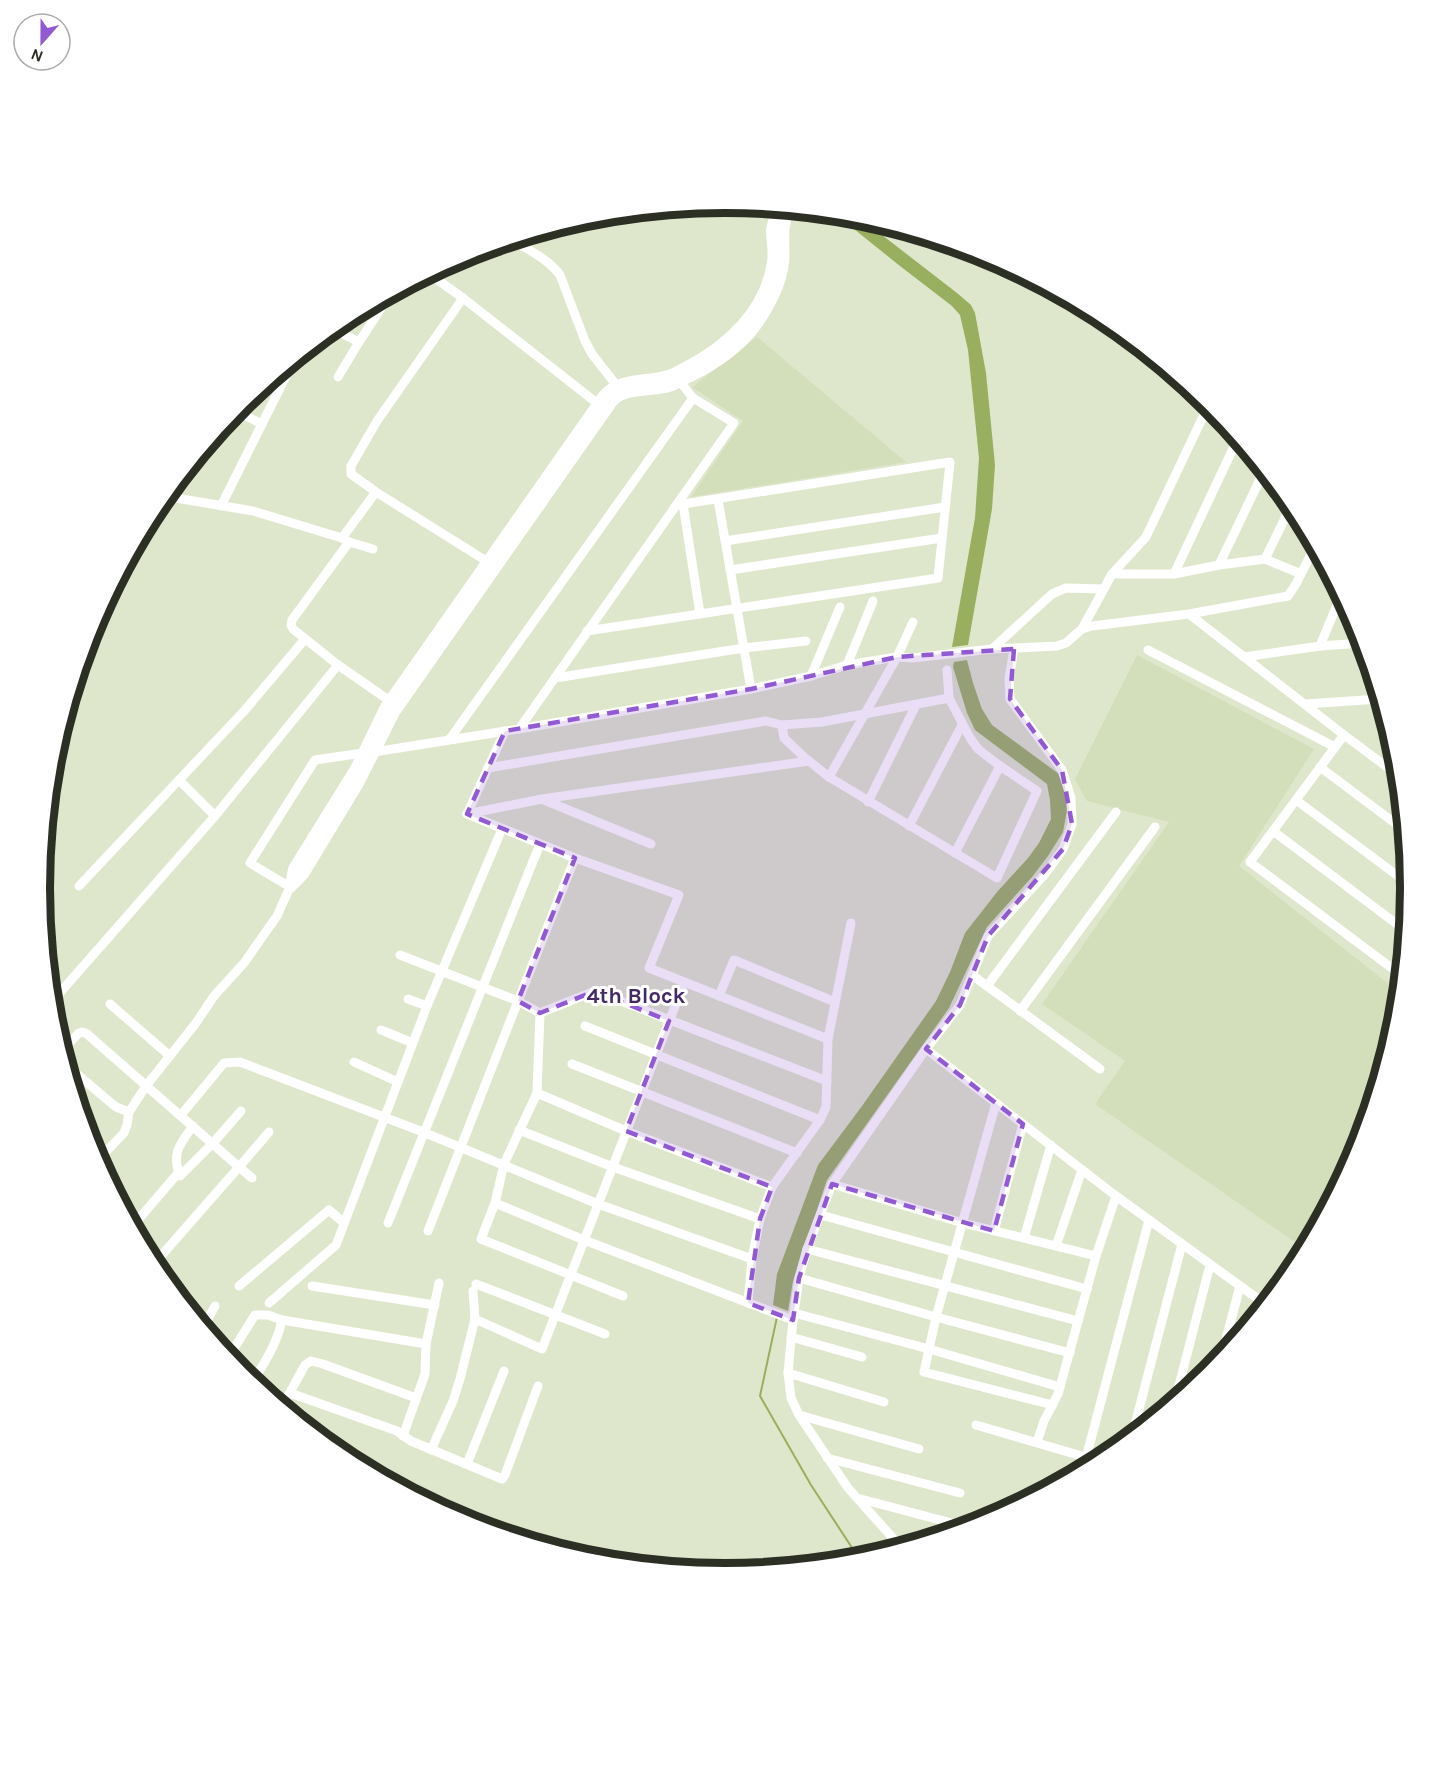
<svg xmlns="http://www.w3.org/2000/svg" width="1449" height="1776" font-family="Karla,sans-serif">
  <rect width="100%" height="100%" fill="#dee7cb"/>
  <!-- built -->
  <g fill="#d3debb">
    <path d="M757 337 906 462 691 497 743 421 692 387Z"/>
    <path d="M1137 655 1314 749 1239 866 1400 993 1397 1022 1358 1151 1305 1249 1095 1104 1125 1061 1042 1004 1169 822 1087 801 1075 779Z"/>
  </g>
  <!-- water -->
  <g fill="#98af5f">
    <path d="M834 213 860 216 882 235 957 293 971 305 975 313 986 373 995 465 992 509 968 645 952 647 975 518 979 458 968 350 960 315 952 306 900 266Z"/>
    <path d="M967 660 973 683 982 709 992 725 1059 774 1064 785 1067 810 1063 832 1048 856 1032 877 987 927 949 1008 827 1180 793 1281 788 1311 773 1305 777 1274 818 1165 862 1106 936 1001 950 972 965 933 997 892 1028 858 1039 843 1051 819 1050 800 1047 784 975 730 967 713 953 667 954 662Z"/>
  </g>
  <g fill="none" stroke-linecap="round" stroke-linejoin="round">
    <!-- stream -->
    <path stroke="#98af5f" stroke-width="2" d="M777 1317 760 1396 811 1485 860 1560"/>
    <!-- street -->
    <g stroke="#fff" stroke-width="9">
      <path d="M512 240C529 250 548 259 560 275L585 341 592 354 617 386"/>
      <path d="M428 273 463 298 602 407"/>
      <path d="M463 298 377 421 351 466V474L376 492 488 562"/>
      <path d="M367 306 378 312"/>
      <path d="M331 328 359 342"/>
      <path d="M338 377 359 342 391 293"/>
      <path d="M267 381 280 388"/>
      <path d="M234 410 262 424"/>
      <path d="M164 496 253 511 342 538 349 542 292 620 291 625 293 629 338 665 390 701"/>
      <path d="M718 500 751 689"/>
      <path d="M683 504 700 614"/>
      <path d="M221 506 295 358"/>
      <path d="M342 538 376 492"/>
      <path d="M725 541 945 507"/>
      <path d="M349 542 373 549"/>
      <path d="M1265 559 1292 504"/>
      <path d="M1219 565 1264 471"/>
      <path d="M730 570 942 538"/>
      <path d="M1112 574H1174L1219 565 1265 559 1301 574"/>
      <path d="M1174 574 1238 438"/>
      <path d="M1189 614 1344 735 1399 776"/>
      <path d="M1082 629 1112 574 1146 537 1209 404"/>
      <path d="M587 631 938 578 950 462 677 505"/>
      <path d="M1320 646 1341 595"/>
      <path d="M992 649 1052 594 1066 588 1104 589"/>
      <path d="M1014 649 1009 679 1010 699 1062 770 1071 798 1072 824 1063 849 1045 874 988 936 972 975 1100 1069"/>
      <path d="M1148 650 1335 747"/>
      <path d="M1244 657 1320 646 1363 643"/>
      <path d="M847 665 873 601"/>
      <path d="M811 676 840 607"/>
      <path d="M555 678 744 648 806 641"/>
      <path d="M1305 704 1380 699"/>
      <path d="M782 725 784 738 804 757 829 777 997 878 1037 791 1000 766 978 749 970 738 949 698 947 670"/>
      <path d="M519 729 734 423 693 398 681 383"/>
      <path d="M1344 735 1250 862 1401 975"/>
      <path d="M449 740 693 398"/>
      <path d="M374 752 519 729 751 689 811 676 847 665 897 657 913 658 992 649 1057 646 1066 643 1082 629 1092 626 1189 614 1288 596 1296 584 1315 546"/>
      <path d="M1320 767 1404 830"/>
      <path d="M488 768 766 721 782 725 822 722 949 698"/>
      <path d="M829 777 897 657 913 622"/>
      <path d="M179 780 215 816"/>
      <path d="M544 800 651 844"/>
      <path d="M1296 800 1410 885"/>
      <path d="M868 802 916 705"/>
      <path d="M467 814 575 858 679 895 649 968 828 1039"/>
      <path d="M467 814 542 799 809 761"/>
      <path d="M467 814 505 731"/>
      <path d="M909 826 962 725"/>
      <path d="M1273 831 1406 931"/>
      <path d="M955 853 1000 766"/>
      <path d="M79 886 245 710 305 639"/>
      <path d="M400 955 518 1001 575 858"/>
      <path d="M987 986 1116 812"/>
      <path d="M719 996 734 960 835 1002"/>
      <path d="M408 999 427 1006"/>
      <path d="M50 1004 215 816 338 665"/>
      <path d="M110 1004 170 1056"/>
      <path d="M1020 1011 1155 827"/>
      <path d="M540 1013 595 991 827 1081"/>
      <path d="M585 1026 820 1120"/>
      <path d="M381 1030 413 1043"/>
      <path d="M926 1049 1116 1196 1265 1304"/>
      <path d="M61 1052 79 1033 82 1032 87 1034 239 1167 153 1265"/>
      <path d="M354 1062 398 1082"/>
      <path d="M65 1064 116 1107 129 1112"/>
      <path d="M572 1064 797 1153"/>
      <path d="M537 1093 626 1131 772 1187"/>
      <path d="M996 1103 936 1317 924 1372 1053 1405"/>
      <path d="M181 1115 224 1063 240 1062 423 1132 598 1204 752 1259"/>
      <path d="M193 1126C180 1144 171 1153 180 1176L213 1143 241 1111"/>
      <path d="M519 1130 613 1167 760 1219"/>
      <path d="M86 1134 106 1151"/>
      <path d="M97 1161 124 1133 127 1125 129 1112 146 1086 196 1023 214 996 244 963 277 916 290 887 250 863 315 760 363 753"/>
      <path d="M252 1178 239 1167 269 1132"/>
      <path d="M832 1184 963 1223 1096 1256"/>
      <path d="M495 1203 584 1240 793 1320"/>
      <path d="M821 1215 1087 1289"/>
      <path d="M388 1223 540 844"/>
      <path d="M132 1227 179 1172"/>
      <path d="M428 1231 518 1001 540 1013 537 1093 504 1164 495 1203 481 1239 623 1296"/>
      <path d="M994 1231 1023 1124"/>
      <path d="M1024 1238 1051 1145"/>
      <path d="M1056 1246 1082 1170"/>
      <path d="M807 1249 1078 1321"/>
      <path d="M799 1278 936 1317 1070 1353"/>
      <path d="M476 1284 605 1334"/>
      <path d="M239 1286 329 1210 344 1223"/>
      <path d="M312 1286 435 1305"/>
      <path d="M177 1296 179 1291"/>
      <path d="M269 1303 336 1245 427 1006 502 829"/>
      <path d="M748 1303 752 1259 760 1219 772 1187 820 1120 826 1107 828 1039 851 923"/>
      <path d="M794 1313 929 1349 1060 1387"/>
      <path d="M475 1319 542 1349 684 983"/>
      <path d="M203 1328 215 1306"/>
      <path d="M791 1337 862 1357"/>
      <path d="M228 1358 255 1315H268L282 1320"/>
      <path d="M1221 1358 1240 1286"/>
      <path d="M788 1373 884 1402"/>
      <path d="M252 1383C265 1362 277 1344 282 1320L426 1344"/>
      <path d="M290 1393 397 1431 411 1441 502 1479 505 1475 538 1386"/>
      <path d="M1175 1401 1210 1265"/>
      <path d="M282 1407 305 1365 311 1361 323 1364 416 1398"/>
      <path d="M799 1415 919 1449"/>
      <path d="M976 1425 1099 1461"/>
      <path d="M403 1436 425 1374 426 1344 439 1283"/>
      <path d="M1132 1436 1182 1244"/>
      <path d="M1037 1442 1044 1421 1058 1394 1096 1256 1116 1196"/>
      <path d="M329 1446 357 1456"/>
      <path d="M431 1450 453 1401 460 1379 475 1319 473 1291"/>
      <path d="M827 1458 960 1493"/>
      <path d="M1086 1458 1149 1220"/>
      <path d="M467 1464 504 1371"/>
      <path d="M857 1498 967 1527"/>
      <path d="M901 1547 848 1488 799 1415 791 1398 788 1373 793 1320 799 1278 807 1249 832 1184 926 1049 960 1005 972 975"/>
    </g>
    <!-- secondary -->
    <g stroke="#fff" stroke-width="12">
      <path d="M291 886 294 869 356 769 386 707 604 396C618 379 645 382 664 377 672 376 679 371 685 368 727 347 766 311 773 262 775 251 772 241 772 230 773 222 777 215 779 208"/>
      <path d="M290 887 303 874 357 785 394 712 612 401C625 387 652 391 669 386 676 384 683 379 690 376 715 364 738 348 755 326 768 308 780 285 783 263 785 242 779 228 790 209"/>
    </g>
  </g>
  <!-- marked area -->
  <path fill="#915ad2" fill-opacity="0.2" stroke="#915ad2" stroke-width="4.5" stroke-dasharray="12 8" stroke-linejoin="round" d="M1014 649 1010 699 1062 770 1072 824 1063 849 988 936 960 1005 926 1049 1023 1124 994 1231 832 1184 799 1278 793 1320 748 1303 760 1219 772 1187 626 1131 669 1021 595 991 540 1013 518 1001 575 858 467 814 505 731 751 689 897 657Z"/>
  <g text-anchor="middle" stroke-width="6" stroke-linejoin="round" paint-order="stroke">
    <!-- quarter labels -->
    <g font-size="22" font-weight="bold" fill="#442a64" stroke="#fff">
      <text x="636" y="1003">4th Block</text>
    </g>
  </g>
  <!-- crop -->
  <path d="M0 0H1449V1776H0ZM50 888a675 675 0 1 1 1350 0a675 675 0 1 1-1350 0Z" fill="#fff" fill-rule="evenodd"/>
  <path fill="none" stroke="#2b2f24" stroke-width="8" d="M50 888a675 675 0 1 1 1350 0a675 675 0 1 1-1350 0Z"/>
  <!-- north arrow -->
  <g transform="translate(42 42) rotate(201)"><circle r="28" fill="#ffffff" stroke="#aaaca7" stroke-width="1.5"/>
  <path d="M0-4.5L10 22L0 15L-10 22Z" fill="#915ad2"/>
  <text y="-9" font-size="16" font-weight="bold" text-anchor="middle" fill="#2b2f24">N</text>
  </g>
</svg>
